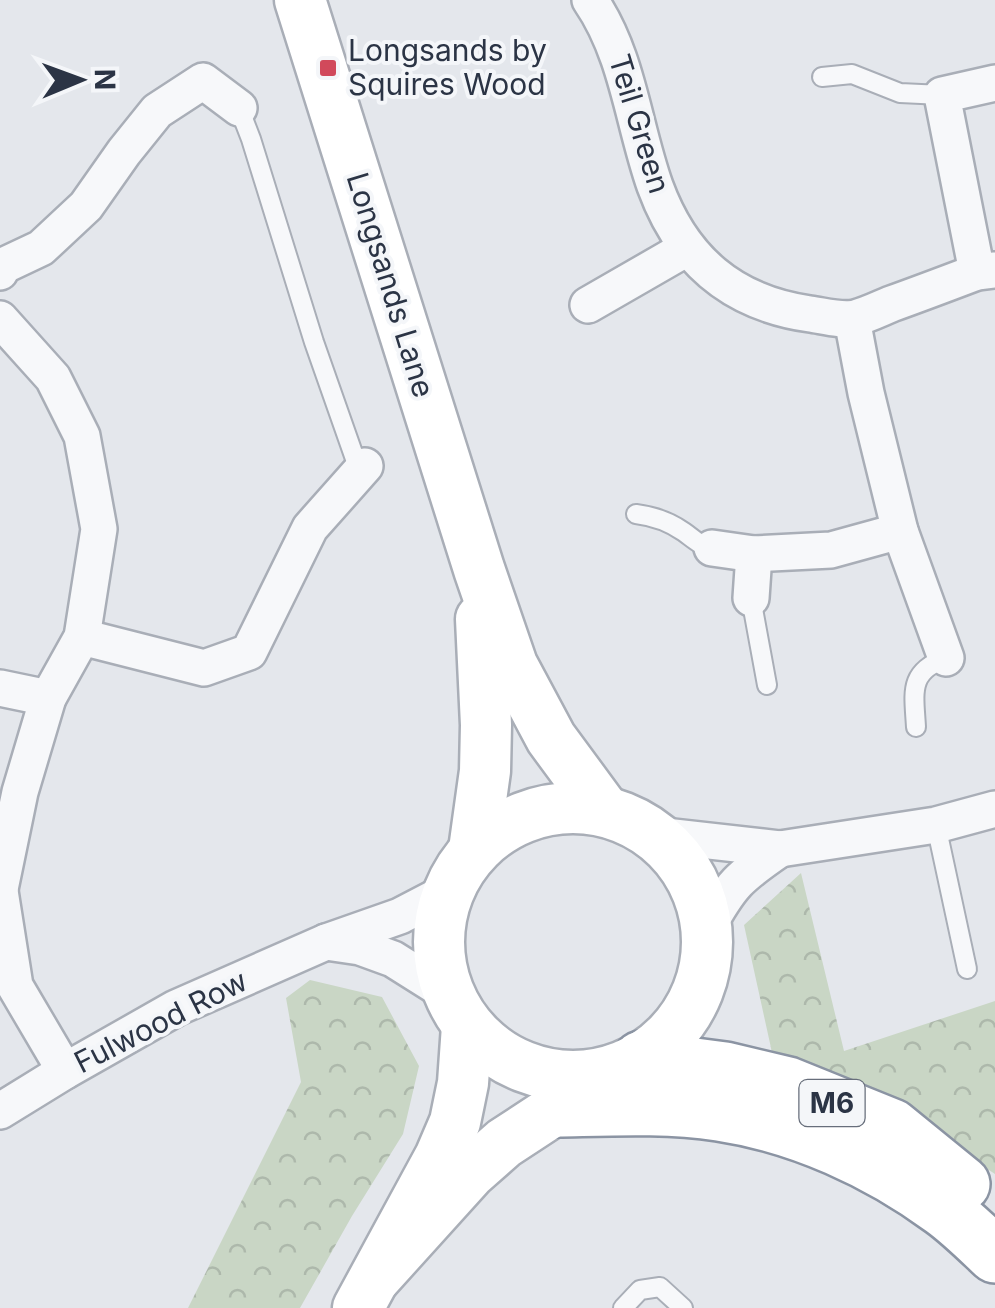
<svg xmlns="http://www.w3.org/2000/svg" width="995" height="1308" font-family="Inter,sans-serif">
  <defs>
    <pattern id="forest-crowns" width="20" height="18" patternUnits="userSpaceOnUse" patternTransform="scale(2.5)"><rect width="20" height="18" fill="#c9d6c5"/><path d="M2 6a3 3 0 1 1 6 0M12 15a3 3 0 1 1 6 0" fill="none" stroke="#adb8ab"/></pattern>
  </defs>
  <rect width="100%" height="100%" fill="#e4e7ec"/>
  <!-- forest -->
  <g fill="url(#forest-crowns)">
    <path d="M801 873 844 1051 995 1001V1174L859 1085 773 1057 744 925Z"/>
    <path d="M310 980 382 997 419 1066 403 1134 352 1216 300 1308H188L301 1082 286 998Z"/>
  </g>
  <g fill="none" stroke-linecap="round" stroke-linejoin="round">
    <!-- lane casing -->
    <g stroke="#a9aeb7" stroke-width="22">
      <g id="lane">
        <path d="M822 77 852 74 900 93 942 95"/>
        <path d="M239 108 251 139 314 342 360 473"/>
        <path d="M636 514C652 516 670 522 684 532 694 539 699 545 712 548"/>
        <path d="M751 598 767 685"/>
        <path d="M916 727C914 692 908 672 946 658"/>
        <path d="M936 825 967 969"/>
        <path d="M623 1308 640 1290 660 1287 683 1308"/>
      </g>
    </g>
    <!-- street casing -->
    <g stroke="#a9aeb7" stroke-width="40">
      <g id="street">
        <path d="M590 0C628 55 633 124 655 186 682 260 732 303 810 314 824 316 842 321 855 318 867 315 879 309 891 304 919 294 948 283 977 272L995 270"/>
        <path d="M0 272 3 266 41 248 86 206 124 152 157 111 203 81 239 108"/>
        <path d="M977 272 942 95 995 83"/>
        <path d="M588 305 687 248"/>
        <path d="M0 319 53 378 82 436 99 529 82 637 48 698 20 792 0 889"/>
        <path d="M852 319 866 393 900 531 946 658"/>
        <path d="M712 548 754 554 831 550 900 531"/>
        <path d="M751 598 754 554"/>
        <path d="M82 637 204 668 249 652 310 528 365 466"/>
        <path d="M0 688 48 698"/>
        <path d="M656 835 780 849 936 825 995 809"/>
        <path d="M0 891 15 986 65 1071"/>
        <path d="M707 928C731 884 739 877 780 849"/>
        <path d="M326 942 360 947 393 959 447 993"/>
        <path d="M0 1111 65 1071 176 1008 326 942 400 916 448 891"/>
      </g>
    </g>
    <!-- secondary casing -->
    <g stroke="#a9aeb7" stroke-width="55">
      <g id="secondary">
        <path d="M300 0 479 569 512 665 551 738 604 810"/>
        <circle cx="573" cy="942" r="134"/>
        <path d="M474 850 485 771 486 725 481 619"/>
        <path d="M376 1277 470 1173 504 1143 591 1086"/>
        <path d="M358 1308 440 1157 455 1122 463 1083 467 1026"/>
      </g>
    </g>
    <!-- highway casing -->
    <g stroke="#8b94a3" stroke-width="60">
      <g id="highway">
        <path d="M641 1059 725 1070 788 1085 892 1127 962 1184"/>
        <path d="M557 1109C611 1108 665 1105 719 1113 799 1125 878 1161 943 1209 961 1222 978 1239 995 1255"/>
      </g>
    </g>
    <!-- lane -->
    <use href="#lane" stroke="#f7f8fa" stroke-width="18"/>
    <!-- street -->
    <use href="#street" stroke="#f7f8fa" stroke-width="35"/>
    <!-- secondary -->
    <use href="#secondary" stroke="#fff" stroke-width="50"/>
    <!-- highway -->
    <use href="#highway" stroke="#fff" stroke-width="55"/>
  </g>
  <!-- markers -->
  <rect fill="#d1495b" stroke="#f4f6f9" stroke-width="4" x="318" y="58" width="20" height="20" rx="5"/>
  <g text-anchor="middle" stroke-width="8" stroke-linejoin="round" paint-order="stroke">
    <!-- shield labels -->
    <rect fill="#f4f6f9" stroke="#676e7b" stroke-width="2.5" x="799.5" y="1080" width="65" height="46" rx="8"/>
    <g font-size="28" font-weight="bold" fill="#2b3445">
      <text x="832" y="1113">M6</text>
    </g>
    <!-- poi labels -->
    <g font-size="30" fill="#2b3445" stroke="#f4f6f9" text-anchor="start">
      <text x="348" y="61">Longsands by<tspan x="348" dy="34">Squires Wood</tspan></text>
    </g>
    <!-- street labels -->
    <g font-size="30" fill="#2b3445" stroke="#f4f6f9">
      <text transform="translate(639 124) rotate(73)" y="10">Teil Green</text>
      <text transform="translate(390 285) rotate(73)" y="10">Longsands Lane</text>
      <text transform="translate(161 1022) rotate(-27)" y="10">Fulwood Row</text>
    </g>
  </g>
  <!-- north arrow -->
  <g transform="translate(80 80) rotate(89)" stroke="#f4f6f9" stroke-width="8" paint-order="stroke">
  <path d="M0-8L18 38L0 25L-18 38Z" fill="#2b3445"/>
  <text y="-15" font-size="28" font-weight="bold" text-anchor="middle" fill="#2b3445">N</text>
  </g>
</svg>
